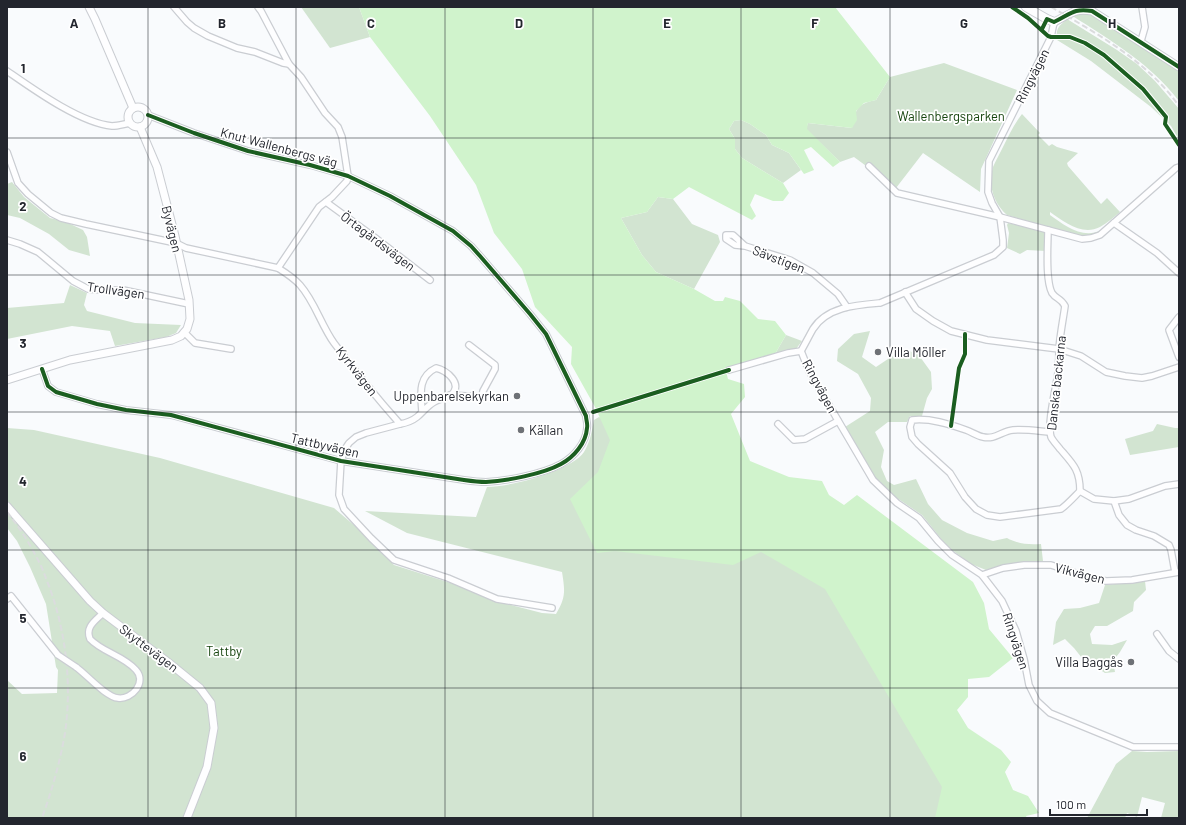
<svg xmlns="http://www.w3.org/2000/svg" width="1186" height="825" font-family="Barlow,sans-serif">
  <rect width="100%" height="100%" fill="#f9fbfd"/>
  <!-- green -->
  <g fill="#d2e4d1">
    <path d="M301 7H359L370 37 330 48Z"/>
    <path d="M1078 13H1089L1096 16 1179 71V101C1151 64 1110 40 1071 15Z"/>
    <path d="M1067 19 1117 50 1137 64 1155 81 1174 103 1179 109V140L1171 126 1151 107 1091 61 1057 40C1056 28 1058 27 1067 19Z"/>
    <path d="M944 63 1017 90 981 169 980 192 923 153 896 188 854 157 840 162 806 129 808 123 852 128C856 109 856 104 876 100L890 77Z"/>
    <path d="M1022 114 1040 133 1038 135 1049 146 1052 144 1057 147 1078 153 1067 163 1068 166 1101 204 1107 198 1120 212C1114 217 1107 223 1100 227 1082 236 1064 222 1050 212V215C1064 225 1083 240 1101 230 1104 228 1108 225 1111 223L1100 234 1082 237 1007 215C993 203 988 185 993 167 996 160 1000 153 1003 147 1009 135 1014 124 1022 114Z"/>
    <path d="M741 120 750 124 766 135 772 145 789 153 801 170 783 183 742 158 735 149V139L729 129 734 121Z"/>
    <path d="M12 182 24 197 50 218 66 222 83 230 87 237 90 256 69 250 49 234 20 218 7 215V184Z"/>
    <path d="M658 197 673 199 692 224 718 235 720 242 694 289 656 272 642 255 621 218 647 212Z"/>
    <path d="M1008 223 1046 232V251L1027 250 1020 254 1007 248 1009 233 1007 225Z"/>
    <path d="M70 285 87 293 84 305 87 311 135 323 181 325 176 333 166 337 115 346 110 331 72 326 7 339V308L64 303Z"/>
    <path d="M870 331 862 357 876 367 903 349 918 354 931 372 932 389 927 398 922 416H910L907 422H888L875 432 884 450 881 467 887 481 894 485 916 479 928 504 942 520 967 533 993 541 1007 538C1018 544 1029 545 1041 544L1043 561 1004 565 986 570 971 564 952 550 942 540 922 515 894 496 875 479 845 427 870 411 871 398 858 374 837 361 838 349 854 334Z"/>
    <path d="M786 335 802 341 796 349 775 354Z"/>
    <path d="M599 417 804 523 980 818H7V680L22 694 57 693 58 670 56 667 46 604 30 567 17 541 7 528V428L34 430 160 458 334 508 362 532 394 565 457 585 499 602 542 613 556 614C566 597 565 591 562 572L407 533 365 511 476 517 487 487C510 487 571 471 584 452 590 442 592 431 594 420Z"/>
    <path d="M1157 424 1175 428H1179V447L1130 455 1125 439 1153 431Z"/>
    <path d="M1145 581 1146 590 1134 602 1133 611 1107 626H1095L1090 634 1092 644 1112 645 1127 640 1120 652 1113 661 1115 672 1105 673 1082 658 1074 648 1065 639 1053 645 1056 622 1064 609 1080 608 1099 603 1105 585Z"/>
    <path d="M1132 751 1147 752 1179 751V818H1161L1165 803 1142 797 1137 817 1127 813 1125 818H1087L1116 764Z"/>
  </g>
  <!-- water -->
  <path fill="#d0f3cc" d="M359 7H835L890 77 876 100 864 103 856 111 857 120 852 128 808 123 807 129 840 162 833 167 811 147 804 150 814 170 804 174 789 153 772 145 766 135 750 124 741 120 734 121 729 129 735 139V149L742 158 783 183 789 193 783 201H773L755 194 750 205 756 216 752 220 689 187 673 199 658 197 647 212 621 218 642 255 656 272 694 289 715 301H723L725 297 740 301 758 319 775 321 786 335 775 354 725 368 728 379 744 384 745 397 731 414 750 461 789 477 822 481 829 495 844 505 857 495 973 582 984 603 989 629 1013 658 989 677 968 679V697L957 710 968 728 1001 750 1011 762 1005 772 1013 790 1028 796 1039 813 1026 816 1027 818H935L942 787 825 589 761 552 733 565 615 551 597 553 570 499 598 472 610 440 595 407 571 364 572 347 535 307 522 269 494 233 476 185 430 116 370 37Z"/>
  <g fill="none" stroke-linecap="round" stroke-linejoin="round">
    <!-- minor casing -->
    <g stroke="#cacdd2" stroke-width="8">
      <g id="minor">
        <path d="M174 7 187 22 194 28 208 36 237 48 255 52 283 63 289 64 301 77 325 113 338 127 342 137 348 176 347 181 332 197 319 207 278 268"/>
        <path d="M258 7 261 11 289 64"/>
        <path d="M1141 41 1145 27 1142 7"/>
        <path d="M7 71C33 89 80 123 112 126 118 126 124 124 130 123"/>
        <path d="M7 152 18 183 28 194 51 213 61 218 86 224 176 243 186 248 278 268C286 273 294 278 300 285 315 302 321 325 334 343 355 371 377 398 400 424L366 433 356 437 349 443 345 449 341 461 339 495 344 509 371 538 394 560 448 578 497 599 552 608"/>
        <path d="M869 166 897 193 1000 217 1082 239 1091 238 1100 235 1176 168 1179 167"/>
        <path d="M326 202 374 237 430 280"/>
        <path d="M1114 223 1157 253 1179 273"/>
        <path d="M1048 230C1048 245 1045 280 1052 293 1056 299 1061 298 1065 306 1063 320 1060 335 1059 349 1059 359 1059 369 1057 379 1055 392 1047 425 1051 437 1053 441 1057 445 1060 449 1073 464 1080 470 1080 491L1094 499 1114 501 1129 499 1165 486 1179 484"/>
        <path d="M7 240 20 244 38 252 73 281 88 289 102 290H123L189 304"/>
        <path d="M745 246 735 245 726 239V235H733L745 246 790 260 813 273 838 294 847 307"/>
        <path d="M905 292 916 309 933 321 951 331 987 340 1059 349 1081 356 1106 372 1125 376 1142 378 1152 376 1179 367"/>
        <path d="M1179 317 1169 330 1179 357"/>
        <path d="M184 332 195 343 231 349"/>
        <path d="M801 351 809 371 873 480 897 503 919 518 938 541 952 555 982 575 1002 601 1016 631 1024 659 1029 685 1037 701 1050 713 1133 747H1179"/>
        <path d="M42 369 48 386 56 392 97 404 126 410 171 415 341 461 464 480C471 481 479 482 486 482 506 481 543 474 561 464 574 457 586 443 587 428 588 424 586 420 586 416L546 334 530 314 480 256 471 246 453 231 390 196 348 176 310 165 248 151 194 133 148 115"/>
        <path d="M729 370 788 353 801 351C805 344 809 336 813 329 827 307 856 305 880 303L994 255 1003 247V240L1000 217 992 203 988 192 989 161 1051 37 1054 22"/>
        <path d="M450 395 482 397 483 391 495 369V365L469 345"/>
        <path d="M400 424C406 423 412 421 417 417 423 412 427 406 434 402 439 399 446 398 451 395 464 384 446 370 436 368 417 377 421 395 422 412"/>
        <path d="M778 424 794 440 805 439 838 421"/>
        <path d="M1050 432C1038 431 1025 429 1013 430 1002 431 995 440 983 437 977 436 972 432 966 430 949 424 930 418 912 420L910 427 912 437 918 444 950 473 965 497 976 509 987 515 1000 517 1061 509C1068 504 1074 497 1080 491"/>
        <path d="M1114 501 1119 515 1127 525 1136 530 1154 536 1169 545 1171 550 1175 572"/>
        <path d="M982 575 1003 568 1024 565H1051L1091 578 1106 581 1132 580 1179 572"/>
        <path d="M7 599 11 596 58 655"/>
        <path d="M1157 634 1169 651 1179 659"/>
        <path d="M76 667C87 675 106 697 118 698 132 700 147 682 136 670 124 656 102 652 90 639 85 627 95 621 103 613"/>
      </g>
    </g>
    <!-- tertiary casing -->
    <g stroke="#cacdd2" stroke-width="9">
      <g id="tertiary">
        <path d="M89 7 95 19 133 108"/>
        <path d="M1054 22C1071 14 1073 8 1092 11L1179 67"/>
        <circle cx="138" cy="117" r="10"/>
        <path d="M7 380 70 360 172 340 181 336 187 329 190 319 189 300 175 236 157 167 140 127"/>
        <path d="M7 506 90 601 103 613 168 662 200 688 211 703 214 728 207 767 187 818"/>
      </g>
    </g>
    <!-- secondary casing -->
    <g stroke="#cacdd2" stroke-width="10">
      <path id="secondary" d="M1026 7 1047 19 1054 22"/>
    </g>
    <!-- minor -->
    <use href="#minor" stroke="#fefeff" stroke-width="5.5"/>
    <!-- tertiary -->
    <use href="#tertiary" stroke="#fefeff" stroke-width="7"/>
    <!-- secondary -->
    <use href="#secondary" stroke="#fefeff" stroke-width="8"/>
    <!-- rail -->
    <g stroke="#dbdcde" stroke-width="2" stroke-dasharray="6 3" stroke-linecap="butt">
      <path d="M1051 7C1098 34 1147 61 1179 106"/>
      <path d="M7 512C20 528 32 547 41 566 44 572 46 579 49 586 66 632 72 684 65 733 60 762 52 790 42 818"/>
    </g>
    <!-- minor-bridge casing -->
    <g stroke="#cacdd2" stroke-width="8" stroke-linecap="butt">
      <path id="minor-bridge" d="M58 655 76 667"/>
    </g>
    <!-- minor-bridge -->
    <use href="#minor-bridge" stroke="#fefeff" stroke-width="5.5"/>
    <!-- cycleway casing -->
    <g stroke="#fff" stroke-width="6">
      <g id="cycleway">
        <path d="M1012 7 1028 18 1048 36 1051 37H1070L1085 43 1104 55 1143 89 1166 117 1165 124 1179 145"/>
        <path d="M1042 29 1047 19 1054 22C1071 14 1073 8 1092 11L1179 67"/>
        <path d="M42 369 48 386 56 392 97 404 126 410 171 415 341 461 464 480C471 481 479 482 486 482 506 481 543 474 561 464 574 457 586 443 587 428 588 424 586 420 586 416L546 334 530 314 480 256 471 246 453 231 390 196 348 176 310 165 248 151 194 133 148 115"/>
        <path d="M593 412 729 370"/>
        <path d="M951 426 959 368 965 354V334"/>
      </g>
    </g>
    <!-- cycleway -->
    <use href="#cycleway" stroke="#1b5e20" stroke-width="4"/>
  </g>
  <!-- grid -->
  <path fill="none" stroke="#23262e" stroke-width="1" stroke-opacity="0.55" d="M148 7V818M296 7V818M445 7V818M593 7V818M741 7V818M890 7V818M1038 7V818M7 138H1179M7 275H1179M7 412H1179M7 550H1179M7 688H1179"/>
  <!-- markers -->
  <g fill="#6e7176" stroke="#fff" stroke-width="1.5">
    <circle cx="878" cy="352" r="4"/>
    <circle cx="517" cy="396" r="4"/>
    <circle cx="521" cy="430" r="4"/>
    <circle cx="1131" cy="662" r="4"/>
  </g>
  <g text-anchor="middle" stroke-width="3.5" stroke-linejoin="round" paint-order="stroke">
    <!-- street labels -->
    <g font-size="13" fill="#23262e" stroke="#fff">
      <text transform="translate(1032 76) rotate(-63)" y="5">Ringvägen</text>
      <text transform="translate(279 147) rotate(15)" y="5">Knut Wallenbergs väg</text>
      <text transform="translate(172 229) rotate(76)" y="5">Byvägen</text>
      <text transform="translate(378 241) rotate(37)" y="5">Örtagårdsvägen</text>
      <text transform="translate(779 259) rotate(21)" y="5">Sävstigen</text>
      <text transform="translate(116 290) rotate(8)" y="5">Trollvägen</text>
      <text transform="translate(357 371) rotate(52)" y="5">Kyrkvägen</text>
      <text transform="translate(1056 383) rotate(-84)" y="5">Danska backarna</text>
      <text transform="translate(820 386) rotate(62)" y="5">Ringvägen</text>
      <text transform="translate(325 445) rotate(13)" y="5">Tattbyvägen</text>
      <text transform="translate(1080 573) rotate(14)" y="5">Vikvägen</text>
      <text transform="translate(1016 641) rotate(72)" y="5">Ringvägen</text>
      <text transform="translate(149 648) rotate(37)" y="5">Skyttevägen</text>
    </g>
    <!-- park labels -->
    <g font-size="13" fill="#16440e" stroke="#fff">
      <text x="951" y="121">Wallenbergsparken</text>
      <text x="224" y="656">Tattby</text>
    </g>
    <!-- poi labels -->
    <g font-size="13" fill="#23262e" stroke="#fff" text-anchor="start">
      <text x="886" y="357">Villa Möller</text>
      <text x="509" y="401" text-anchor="end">Uppenbarelsekyrkan</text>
      <text x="529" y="435">Källan</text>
      <text x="1123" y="667" text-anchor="end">Villa Baggås</text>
    </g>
  </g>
  <g font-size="13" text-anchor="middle" font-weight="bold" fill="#23262e" stroke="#fff" stroke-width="3.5" stroke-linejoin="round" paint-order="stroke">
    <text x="74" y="28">A</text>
    <text x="222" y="28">B</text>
    <text x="371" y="28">C</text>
    <text x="519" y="28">D</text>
    <text x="667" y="28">E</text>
    <text x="815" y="28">F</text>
    <text x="964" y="28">G</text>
    <text x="1112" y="28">H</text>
    <text x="23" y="73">1</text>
    <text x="23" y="211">2</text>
    <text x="23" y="348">3</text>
    <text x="23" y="486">4</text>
    <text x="23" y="623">5</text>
    <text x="23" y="761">6</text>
  </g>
  <!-- border -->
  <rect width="1186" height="825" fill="none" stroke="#23262e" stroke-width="16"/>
  <!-- scale -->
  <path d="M1050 809v6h97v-6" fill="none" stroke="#23262e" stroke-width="2"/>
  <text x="1056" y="809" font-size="12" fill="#23262e" stroke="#ffffff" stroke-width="3" paint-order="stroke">100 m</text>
</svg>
